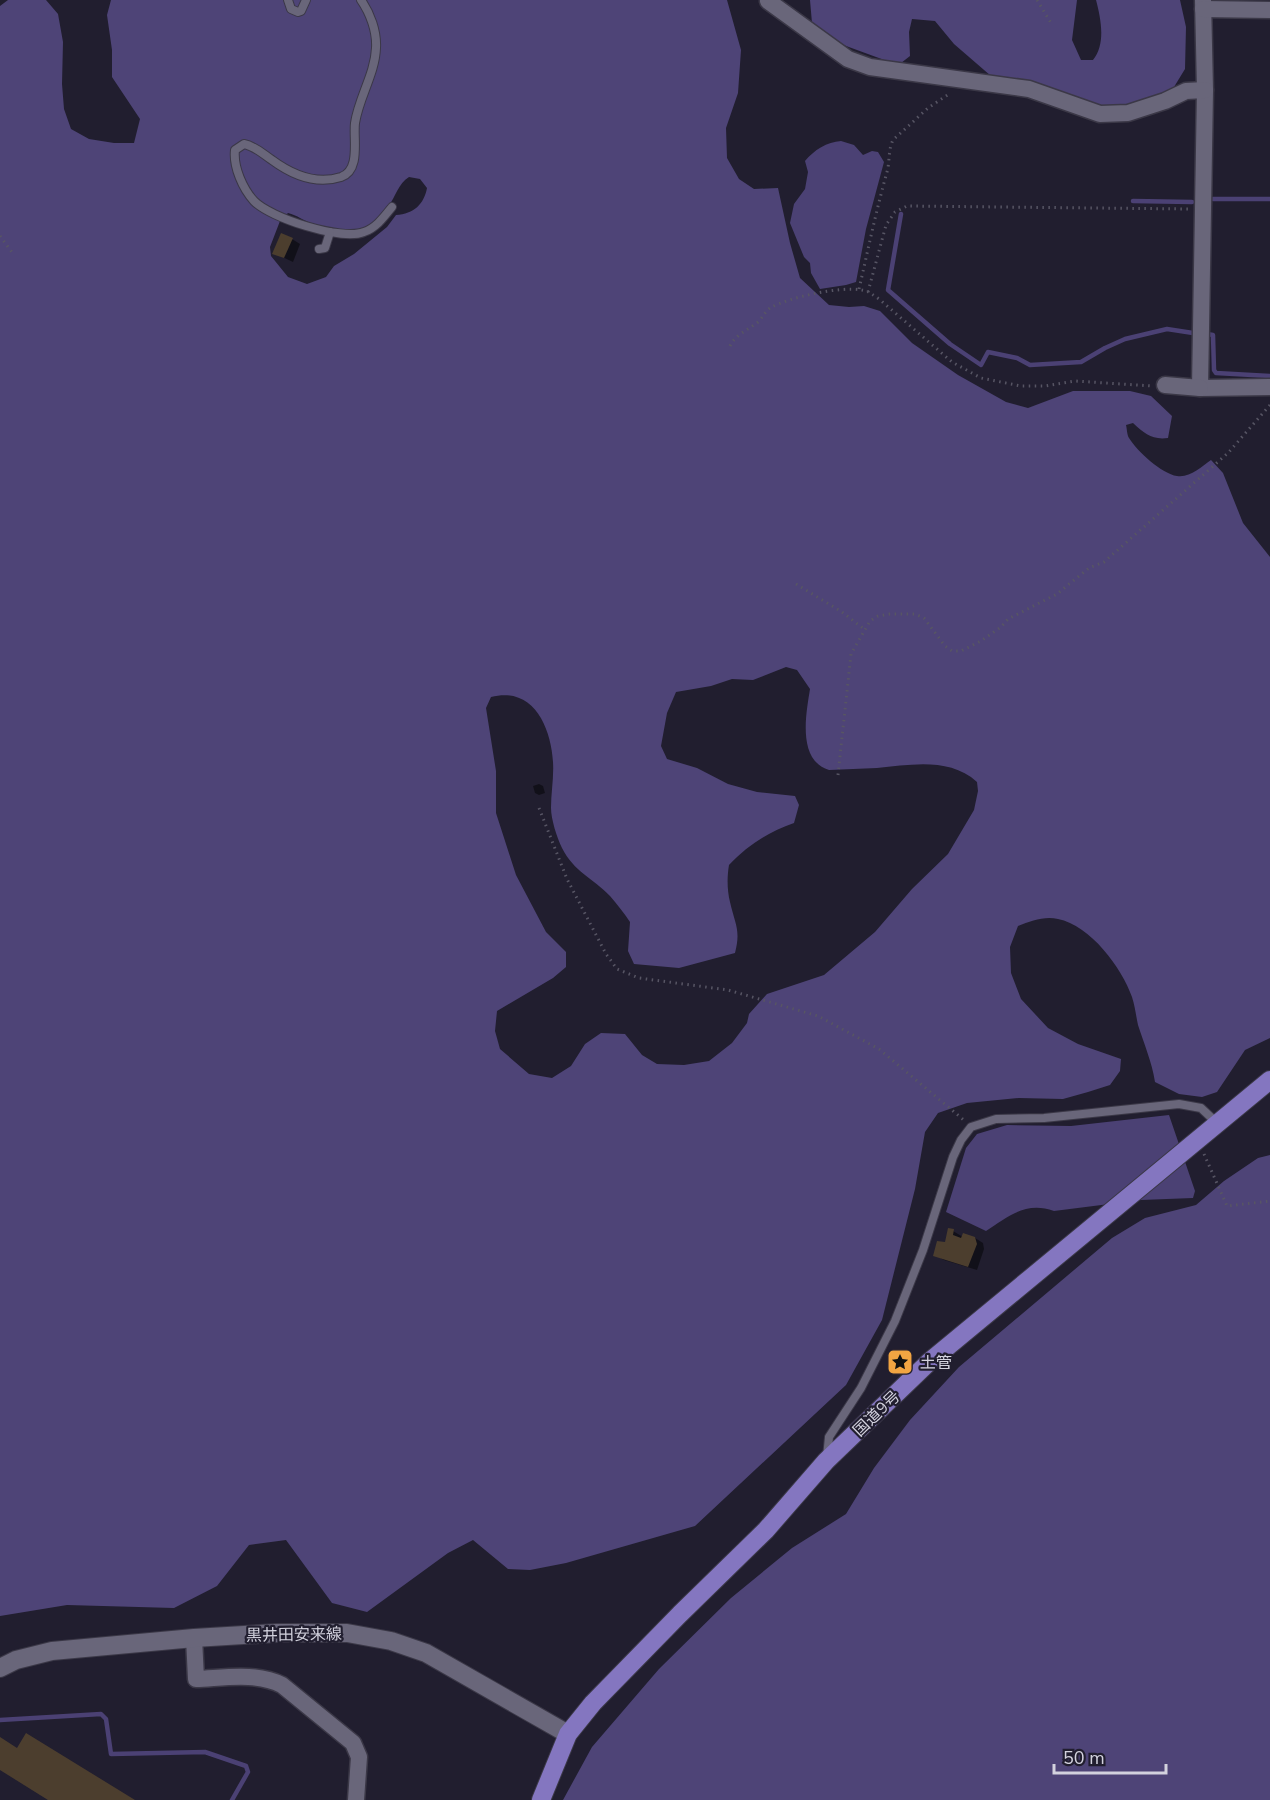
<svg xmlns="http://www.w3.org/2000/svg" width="1270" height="1800" font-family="'Nunito Sans','Noto Sans JP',sans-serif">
  <rect width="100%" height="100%" fill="#211e2f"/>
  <!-- forest -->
  <g fill="#4e4477" fill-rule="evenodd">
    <path d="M8 0H46L58 14 63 42 62 84 64 109 71 129 89 139 114 143H134L140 119 112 77V50L107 15 111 0H727L741 50 738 93 726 128 727 158 739 179 754 189 778 188 790 243 800 278 829 305 849 307 864 306 880 311 912 343 958 375 1006 402 1028 408 1073 391H1130L1151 396 1172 416 1168 438C1152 440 1145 434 1133 423L1126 425C1127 429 1127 435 1129 438 1137 451 1162 474 1177 476 1190 478 1201 467 1211 460L1223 473 1243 523 1270 557V1038L1245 1050 1217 1092 1202 1097 1179 1094 1155 1082C1152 1062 1144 1044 1138 1025 1136 1016 1135 1006 1132 997 1122 968 1090 925 1058 919 1044 916 1031 921 1018 926L1010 947 1011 973 1021 999 1048 1028 1078 1044 1121 1059 1120 1071 1110 1085 1088 1092 1063 1099 1019 1098 967 1103 938 1113 925 1132 915 1189 882 1320 846 1385 695 1526 566 1563 530 1570 508 1569 473 1540 448 1553 367 1612 332 1603 286 1540 249 1545 217 1586 174 1608 67 1605 0 1616V6ZM409 177 420 179 427 188C424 204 414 214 396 215L387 227 354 254 334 266 326 277 307 284 288 277 271 256 270 247 280 221 288 213C297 215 304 221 313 224 319 226 326 227 331 228 358 233 372 229 388 207 396 196 398 184 409 177ZM786 667 797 670 810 689C806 714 797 760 829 770 845 769 861 769 877 768 911 765 949 757 977 782L978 791 974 810 948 854 912 889 875 932 824 975 767 994 749 1014 747 1023 732 1043 709 1061 684 1065 657 1064 642 1055 625 1034 601 1033 585 1044 571 1066 552 1078 529 1074 500 1049 495 1031 497 1011 553 978 566 967V952L546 932 516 875 496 813V771L486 708 491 697C533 686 551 727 553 762 554 777 551 793 551 808 551 819 557 838 562 848 574 872 593 878 610 896 617 904 624 913 630 922L628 951 634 964 679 968 735 953C741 930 735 924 730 902 727 890 727 877 729 865 748 845 768 832 794 823L799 805 795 796 757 792 728 784 697 768 667 759 661 746 667 713 676 692 711 686 732 679 753 680Z"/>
    <path d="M810 0H1077L1072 40 1081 60H1093C1106 44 1101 19 1096 0H1180L1186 27 1185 69 1174 87 1152 103 1104 107 991 76 954 44 935 21 912 19 909 32 910 56 901 63 887 61 827 39 812 23Z"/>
    <path d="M1270 1155V1800H563L592 1747 659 1669 731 1598 792 1548 846 1514 874 1468 910 1420 959 1367 1112 1238 1145 1218 1196 1205 1224 1181 1258 1158Z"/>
  </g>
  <!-- water -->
  <g fill="#4b4174">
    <path d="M841 141 854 145 863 155 872 151 878 152 884 162 866 229 856 282 846 285 820 289 811 273 810 263 804 257 790 223 794 204 805 189 808 172 805 161C814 150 827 142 841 141Z"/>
    <path d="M1169 1115 1195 1191 1193 1198 1141 1200 1054 1211C1026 1201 1009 1216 986 1231L946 1212 966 1148 977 1134 1007 1125 1071 1126Z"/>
  </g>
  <!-- shadow -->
  <g fill="#0007">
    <path d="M292 239 300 244 293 262 274 253Z"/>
    <path d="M539 784 543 786 545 793 539 795 535 793 533 786Z"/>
    <path d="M953 1231 963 1237 975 1238 983 1243 984 1249 977 1270 944 1260 935 1255 946 1243Z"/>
  </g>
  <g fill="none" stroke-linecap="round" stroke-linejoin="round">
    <!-- stream -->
    <g stroke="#4b4174" stroke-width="4.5">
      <path d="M1213 199H1270"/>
      <path d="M1133 201 1192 202"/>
      <path d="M901 214 888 290 950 344 981 365 988 352 1017 358 1030 365 1081 362 1105 348 1125 339 1167 329 1193 333"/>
      <path d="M1207 334 1213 335 1214 370 1216 373 1270 376"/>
      <path d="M0 1720 101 1714 106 1719 111 1754 205 1752 246 1766 248 1772 232 1800"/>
    </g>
  </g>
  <!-- building -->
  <g fill="#4c3e2e">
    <path d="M281 233 293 238 284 258 272 254Z"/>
    <path d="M948 1228 954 1229 953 1235 961 1238 963 1233 975 1237 977 1244 968 1267 933 1256 937 1241 945 1242Z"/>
    <path d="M26 1733 135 1800H48L0 1770V1737L17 1748Z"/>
  </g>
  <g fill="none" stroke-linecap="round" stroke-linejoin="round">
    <!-- service casing -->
    <g stroke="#3b3847" stroke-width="10">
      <g id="service">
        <path d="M288 0 291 9 298 12 301 11 306 0"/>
        <path d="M361 0C370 13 377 31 376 48 375 74 359 97 355 123 353 139 361 170 341 177 316 185 291 174 272 160 263 154 255 146 244 144L235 150C233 167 243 189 254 201 270 218 342 241 364 232 376 228 384 217 392 207"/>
        <path d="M319 249 325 248 330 232"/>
        <path d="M827 1457 829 1437 861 1388 895 1321 923 1250 953 1157 961 1140 971 1127 996 1119 1044 1118 1179 1104 1201 1108 1217 1123"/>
      </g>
    </g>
    <!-- minor casing -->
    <g stroke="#3b3847" stroke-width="19">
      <g id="minor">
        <path d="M1203 0 1205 90 1200 388 1270 387"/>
        <path d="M768 1 848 59 870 67 1029 89 1100 114 1128 113 1165 101 1186 91 1205 90"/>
        <path d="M1203 9 1270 10"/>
        <path d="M1165 385 1200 388"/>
        <path d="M194 1638 196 1679C224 1678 256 1672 282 1685L353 1743 359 1757 356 1800"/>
      </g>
    </g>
    <!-- secondary casing -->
    <g stroke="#3b3847" stroke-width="20">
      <path id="secondary" d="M0 1668 16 1660 52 1651 194 1638 277 1633H347L391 1641 426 1653 568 1734"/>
    </g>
    <!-- trunk casing -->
    <g stroke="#3b3847" stroke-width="20">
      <path id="trunk" d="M541 1800 568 1734 593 1703 680 1614 766 1530 826 1461 929 1362 1270 1080"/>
    </g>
    <!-- path -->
    <g stroke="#575564" stroke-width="3" stroke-dasharray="1.5 4.5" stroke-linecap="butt">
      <path d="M1037 0 1051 23"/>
      <path d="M0 236 14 255"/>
      <path d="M859 289C868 250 876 211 887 172 890 161 888 150 893 140L928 108 949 94"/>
      <path d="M868 292 886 225 895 212 907 206 1188 209"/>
      <path d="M730 346C736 334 748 330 758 322 763 317 765 312 770 308 789 297 841 286 862 290 869 291 873 295 879 299L952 362 981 378 1021 386H1045L1075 381 1152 386"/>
      <path d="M796 584 842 612 864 629"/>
      <path d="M838 775 851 654 870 621 878 616 890 614H915L924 618 945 646 952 651H961L981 641 1001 627 1008 619 1057 594 1089 568 1104 562 1228 453 1270 405"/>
      <path d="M539 808 567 879 606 954 617 969 639 978 728 990 818 1016 879 1049 965 1121"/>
      <path d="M1204 1154 1227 1206 1270 1201"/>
    </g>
    <!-- service -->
    <use href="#service" stroke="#69667a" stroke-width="8"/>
    <!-- minor -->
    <use href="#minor" stroke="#69667a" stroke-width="16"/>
    <!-- secondary -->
    <use href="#secondary" stroke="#69667a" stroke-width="18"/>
    <!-- trunk -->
    <use href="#trunk" stroke="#8476c0" stroke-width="18"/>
  </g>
  <!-- icons -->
  <defs>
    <g id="sight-square" transform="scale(1.35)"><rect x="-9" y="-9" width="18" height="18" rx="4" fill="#f2a542" stroke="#211e2f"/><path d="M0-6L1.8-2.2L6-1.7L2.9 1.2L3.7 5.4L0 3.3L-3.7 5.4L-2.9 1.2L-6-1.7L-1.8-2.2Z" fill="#111"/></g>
  </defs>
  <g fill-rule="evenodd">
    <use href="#sight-square" x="900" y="1362"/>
  </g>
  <g text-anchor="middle" stroke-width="4.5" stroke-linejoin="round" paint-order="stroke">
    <!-- poi labels -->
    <g font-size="16" fill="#d3d2de" stroke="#211e2f" text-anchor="start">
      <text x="920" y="1368">土管</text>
    </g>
    <!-- street labels -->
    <g font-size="16" fill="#d3d2de" stroke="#211e2f">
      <text transform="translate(876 1413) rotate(-44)" y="6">国道9号</text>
      <text transform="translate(294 1634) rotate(-1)" y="6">黒井田安来線</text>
    </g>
  </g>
  <!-- scale -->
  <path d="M1054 1764v9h112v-9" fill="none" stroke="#d3d2de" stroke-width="3"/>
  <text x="1063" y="1764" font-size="18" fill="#d3d2de" stroke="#211e2f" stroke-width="4.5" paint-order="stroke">50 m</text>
</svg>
